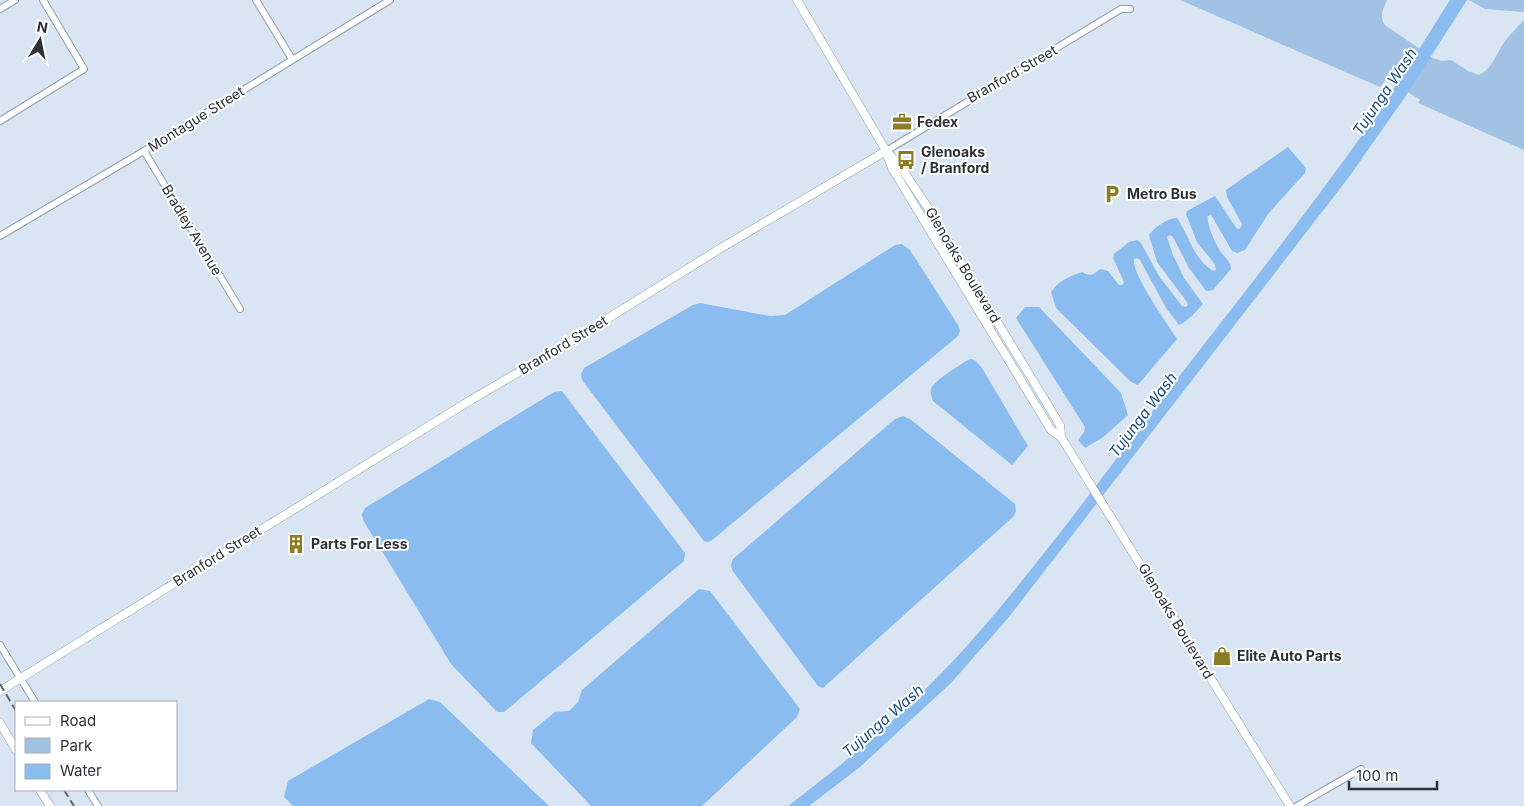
<svg xmlns="http://www.w3.org/2000/svg" width="1524" height="806" font-family="Inter,sans-serif">
  <rect width="100%" height="100%" fill="#d9e5f2"/>
  <!-- green -->
  <g fill="#a2c2e3">
    <path d="M1180 0H1387C1383 9 1379 16 1385 25L1433 58 1442 61 1451 60 1468 71 1479 75C1491 70 1496 55 1503 44 1509 35 1517 28 1524 20V150L1418 103 1420 100 1387 78 1380 87Z"/>
    <path d="M1469 0H1524V12L1485 9Z"/>
  </g>
  <!-- water -->
  <g fill="#8abcf0">
    <path d="M1450 0H1467L1405 97 1349 177 1009 617 952 682 860 767 809 806H788C851 758 912 707 965 648 1038 566 1103 476 1170 388 1237 302 1304 217 1367 128 1396 86 1423 43 1450 0Z"/>
    <path d="M1288 147 1306 168 1305 173 1268 214 1245 250 1237 253 1232 251 1213 218 1211 215 1208 216C1206 223 1216 245 1221 252 1225 258 1231 261 1231 269L1213 290 1206 291 1189 268 1173 237 1170 235 1167 237 1173 255 1184 278 1203 304C1196 312 1188 321 1179 325L1166 308 1140 260 1137 258 1134 259C1131 273 1168 325 1177 339L1138 385 1131 382 1056 308 1051 292C1058 281 1070 276 1082 272 1090 276 1093 276 1100 269L1108 271 1119 285H1123L1124 282 1113 258 1114 254 1129 242 1137 240 1141 243 1159 276 1182 306 1186 307 1188 305 1187 302 1157 262 1149 235C1154 228 1167 218 1177 218 1189 235 1194 261 1214 271L1216 269 1214 263 1197 242 1186 214 1187 211 1215 196 1237 229H1240L1242 224 1227 197 1226 190Z"/>
    <path d="M902 244 910 250 958 325 960 331 958 336 711 541 707 542 703 540 582 380 581 374 584 368 693 305 700 303 770 316 785 315 895 245Z"/>
    <path d="M1025 307H1039L1121 393 1128 415 1102 438 1085 448 1078 440 1084 432 1085 427 1016 318Z"/>
    <path d="M971 359 975 360 982 368 1028 446 1012 465 933 401C932 397 930 393 931 389 934 380 958 367 966 361Z"/>
    <path d="M562 391 685 553 684 561 504 712H497L451 664 363 520 362 514 365 508 554 392Z"/>
    <path d="M903 416 910 419 1015 504 1016 511 1014 516 823 688 818 686 732 570 731 565 733 559 895 419Z"/>
    <path d="M699 589 710 591 800 709 797 717 702 806H591L531 743 533 730 555 712 569 711 578 702 582 690Z"/>
    <path d="M429 699 440 702 549 806H293L284 797 288 781Z"/>
  </g>
  <g fill="none" stroke-linecap="round" stroke-linejoin="round">
    <!-- minor casing -->
    <g stroke="#929da8" stroke-width="8">
      <g id="minor">
        <path d="M256 0 292 59"/>
        <path d="M0 9 15 0"/>
        <path d="M0 121 84 69 43 0"/>
        <path d="M144 151 240 309"/>
        <path d="M886 151 1121 9H1130"/>
        <path d="M0 236 144 151 390 0"/>
        <path d="M0 645 35 702"/>
        <path d="M88 790 98 806"/>
        <path d="M1297 806 1361 769"/>
      </g>
    </g>
    <!-- major casing -->
    <g stroke="#929da8" stroke-width="9">
      <g id="major">
        <path d="M797 0 885 149 892 168 1051 430 1061 437"/>
        <path d="M886 151 898 163 928 208 1060 425 1061 437 1290 806"/>
        <path d="M0 691 471 400 570 342 721 248 886 151"/>
        <path d="M0 723 16 750"/>
        <path d="M40 790 50 806"/>
      </g>
    </g>
    <!-- minor -->
    <use href="#minor" stroke="#fff" stroke-width="6"/>
    <!-- major -->
    <use href="#major" stroke="#fff" stroke-width="8"/>
    <!-- rail -->
    <g stroke="#61676f" stroke-width="2" stroke-dasharray="8 4" stroke-linecap="butt">
      <path d="M0 684 16 711"/>
      <path d="M64 790 74 806"/>
    </g>
  </g>
  <!-- icons -->
  <defs>
    <g id="office-bare" transform="scale(1.5)"><path d="M-6-3h4V-5.5h4V-3h4V5H-6ZM-1-4.5V-3h2v-1.5ZM-6 0V1H6V0Z" fill="#8b7d23" stroke="#fff" stroke-width="2.5" paint-order="stroke"/></g>
    <g id="bus-bare" transform="scale(1.5)"><path d="M-5-6H5V4H4V6H2V4H-2V6H-4V4H-5ZM-3.5-4V0h7V-4ZM-3.5 1.2v1.5H-2V1.2ZM2 1.2v1.5H3.5V1.2Z" fill="#8b7d23" stroke="#fff" stroke-width="2.5" paint-order="stroke"/></g>
    <g id="parking-bare" transform="scale(1.5)"><path d="M-3.5-5.5H1a3.5 3.5 0 0 1 0 7H-1V5.5H-3.5ZM-1-3.4V-.6H.8a1.4 1.4 0 0 0 0-2.8Z" fill="#8b7d23" stroke="#fff" stroke-width="2.5" paint-order="stroke"/></g>
    <g id="building-bare" transform="scale(1.5)"><path d="M-4-6H4V6H1V3H-1V6H-4ZM-2.5-4.3h1.7v1.8h-1.7ZM.8-4.3h1.7v1.8H.8ZM-2.5-1h1.7V.8h-1.7ZM.8-1h1.7V.8H.8Z" fill="#8b7d23" stroke="#fff" stroke-width="2.5" paint-order="stroke"/></g>
    <g id="shop-bare" transform="scale(1.5)"><path d="M-5-2.5h2.3a2.7 3.5 0 0 1 5.4 0H5L5.5 6h-11ZM-1.5-2.5h3a1.5 2.3 0 0 0-3 0Z" fill="#8b7d23" stroke="#fff" stroke-width="2.5" paint-order="stroke"/></g>
  </defs>
  <g fill-rule="evenodd">
    <use href="#office-bare" x="902" y="122"/>
    <use href="#bus-bare" x="906" y="160"/>
    <use href="#parking-bare" x="1112" y="194"/>
    <use href="#building-bare" x="296" y="544"/>
    <use href="#shop-bare" x="1222" y="656"/>
  </g>
  <g text-anchor="middle" stroke-width="4" stroke-linejoin="round" paint-order="stroke">
    <!-- street labels -->
    <g font-size="14" fill="#2d3136" stroke="#fff">
      <text transform="translate(1012 74) rotate(-30)" y="5">Branford Street</text>
      <text transform="translate(196 119) rotate(-32)" y="5">Montague Street</text>
      <text transform="translate(192 230) rotate(59)" y="5">Bradley Avenue</text>
      <text transform="translate(963 265) rotate(59)" y="5">Glenoaks Boulevard</text>
      <text transform="translate(563 345) rotate(-31)" y="5">Branford Street</text>
      <text transform="translate(217 556) rotate(-32)" y="5">Branford Street</text>
      <text transform="translate(1176 621) rotate(59)" y="5">Glenoaks Boulevard</text>
    </g>
    <!-- poi labels -->
    <g font-size="14" font-weight="bold" fill="#2d3136" stroke="#fff" text-anchor="start">
      <text x="917" y="127">Fedex</text>
      <text x="921" y="157">Glenoaks<tspan x="921" dy="16">/ Branford</tspan></text>
      <text x="1127" y="199">Metro Bus</text>
      <text x="311" y="549">Parts For Less</text>
      <text x="1237" y="661">Elite Auto Parts</text>
    </g>
    <!-- water labels -->
    <g font-size="15" font-style="italic" fill="#194d7d" stroke="#fff">
      <text transform="translate(1385 92) rotate(-56)" y="5">Tujunga Wash</text>
      <text transform="translate(1143 415) rotate(-53)" y="5">Tujunga Wash</text>
      <text transform="translate(883 721) rotate(-41)" y="5">Tujunga Wash</text>
    </g>
  </g>
  <!-- legend -->
  <rect x="15" y="701" width="162" height="90" fill="#ffffff" stroke="#abadaf"/>
  <rect x="25" y="717" width="25" height="8" fill="#ffffff" stroke="#abadaf"/>
  <text x="60" y="726" font-size="15" fill="#2d3136">Road</text>
  <rect x="25" y="738" width="25" height="15" fill="#a2c2e3" stroke="#abadaf"/>
  <text x="60" y="751" font-size="15" fill="#2d3136">Park</text>
  <rect x="25" y="764" width="25" height="15" fill="#8abcf0" stroke="#abadaf"/>
  <text x="60" y="776" font-size="15" fill="#2d3136">Water</text>
  <!-- north arrow -->
  <g transform="translate(40 40) rotate(10)" stroke="#ffffff" stroke-width="4" paint-order="stroke">
  <path d="M0-4L9 19L0 12L-9 19Z" fill="#2d3136"/>
  <text y="-8" font-size="14" font-weight="bold" text-anchor="middle" fill="#2d3136">N</text>
  </g>
  <!-- scale -->
  <path d="M1349 781v8h88v-8" fill="none" stroke="#2d3136" stroke-width="2.5"/>
  <text x="1356" y="781" font-size="15" fill="#2d3136" stroke="#ffffff" stroke-width="4" paint-order="stroke">100 m</text>
</svg>
